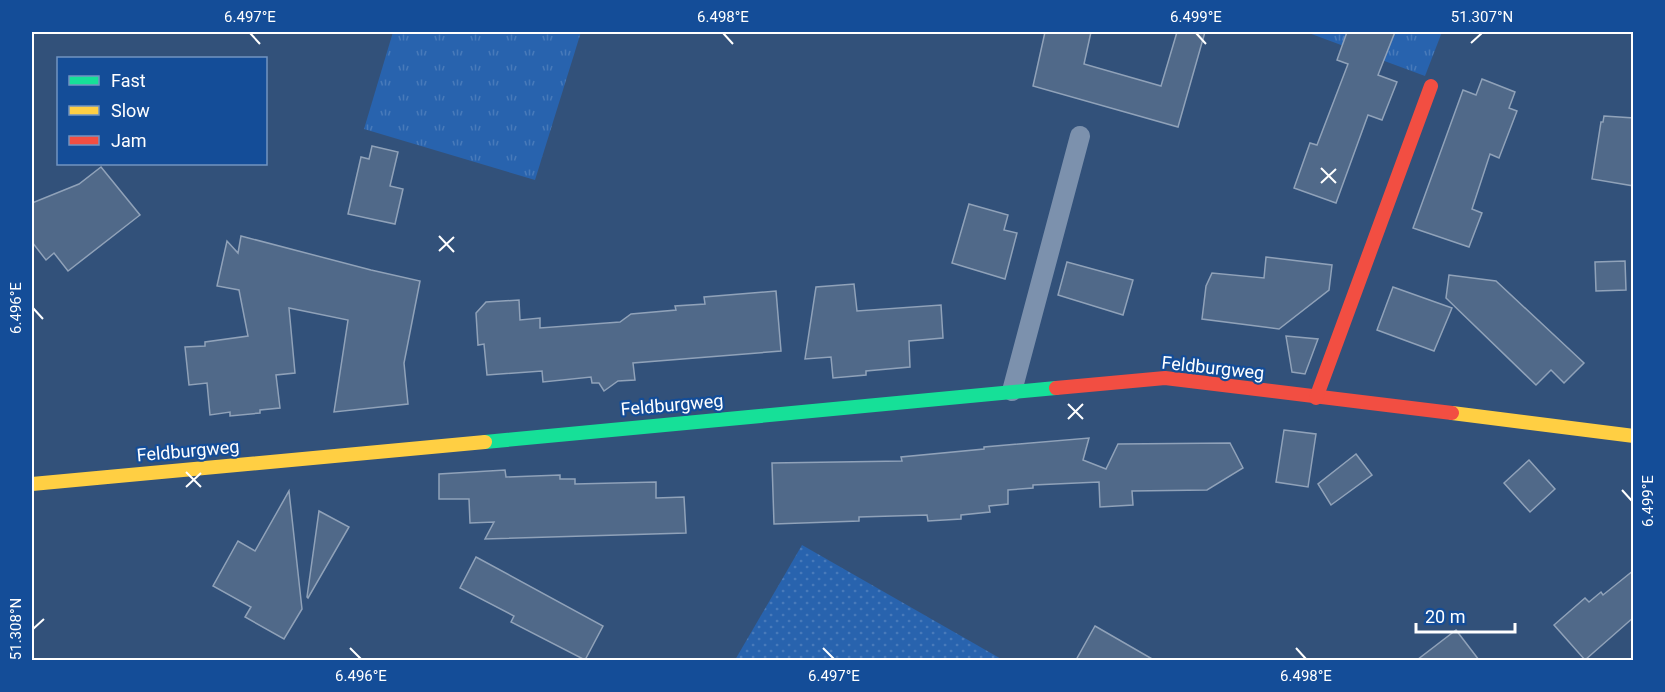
<svg xmlns="http://www.w3.org/2000/svg" width="1665" height="692" font-family="Roboto,sans-serif">
  <defs>
    <pattern id="grass-tufts" width="24" height="20" patternUnits="userSpaceOnUse" patternTransform="scale(1.5)"><rect width="24" height="20" fill="#2863ae"/><path d="M3 7l-1-3M5 7V3M7 7l1-3M15 17l-1-3M17 17v-4M19 17l1-3" fill="none" stroke="#487aba"/></pattern>
    <pattern id="park-dots" width="8" height="8" patternUnits="userSpaceOnUse" patternTransform="scale(1.5)"><rect width="8" height="8" fill="#2863ae"/><path d="M2 2h.1M6 6h.1" fill="none" stroke="#487aba" stroke-width="1.8" stroke-linecap="round"/></pattern>
  </defs>
  <rect width="100%" height="100%" fill="#32517a"/>
  <!-- grass -->
  <g fill="url(#grass-tufts)">
    <path d="M393 32H581L535 180 364 129Z"/>
    <path d="M1306 32H1442L1425 76Z"/>
  </g>
  <!-- park -->
  <path fill="url(#park-dots)" d="M802 545 1003 660H735Z"/>
  <!-- building -->
  <g fill="#506989" stroke="#90a2b9" stroke-width="1.5">
    <path d="M1045 32H1091L1084 64 1161 86 1177 32H1205L1178 127 1033 86Z"/>
    <path d="M1347 32H1395L1378 75 1397 82 1382 120 1368 115 1336 203 1294 188 1310 143 1317 145 1348 64 1337 60Z"/>
    <path d="M1482 79 1515 92 1509 108 1517 111 1499 158 1490 154 1472 209 1482 213 1469 247 1413 228 1463 90 1476 95Z"/>
    <path d="M1604 116 1634 118V186L1592 179 1601 122H1603Z"/>
    <path d="M372 146 398 152 390 186 403 189 395 224 348 214 361 157 369 159Z"/>
    <path d="M101 167 140 215 68 271 54 253 46 260 32 242V203L79 184Z"/>
    <path d="M969 204 1008 215 1004 230 1017 233 1005 279 952 263Z"/>
    <path d="M241 236 371 270 420 281 404 363 408 404 334 412 348 320 289 308 295 373 276 375 280 408 260 410V413L230 416V412L210 415 207 383 189 385 185 347 205 346V342L248 336 239 290 217 286 227 241 238 253Z"/>
    <path d="M1266 257 1332 265 1329 290 1279 329 1202 319 1206 286 1212 273 1264 278Z"/>
    <path d="M1625 261 1626 290 1596 291 1595 262Z"/>
    <path d="M1067 262 1133 280 1123 315 1058 295Z"/>
    <path d="M1449 275 1496 281 1584 363 1564 383 1551 370 1536 385 1446 298Z"/>
    <path d="M854 284 857 311 941 305 943 338 909 341 910 367 866 371V375L833 378 831 357 805 359 816 287Z"/>
    <path d="M1393 287 1452 308 1434 351 1377 330Z"/>
    <path d="M776 291 781 351 633 363 635 380 618 381 604 391 599 383H592L591 377 543 382 542 371 487 375 484 344 478 345 476 313 486 302 519 300 520 320 540 318V328L620 322 631 314 676 310 675 306 705 304 704 297Z"/>
    <path d="M1286 336 1318 339 1305 374 1292 372Z"/>
    <path d="M1284 430 1316 434 1308 487 1276 482Z"/>
    <path d="M1089 438 1083 460 1106 469 1118 444 1230 443 1243 468 1207 490 1132 491 1133 505 1100 507 1099 482 1033 485V488L1008 490V504L989 506 990 512 961 515V519L928 521 927 515 859 517V521L774 524 772 463 902 461 901 457 984 449V447Z"/>
    <path d="M1356 454 1372 475 1331 505 1318 484Z"/>
    <path d="M1529 460 1555 489 1530 512 1504 483Z"/>
    <path d="M505 470 506 477 560 475V479H575V484L656 482V498L684 497 686 533 485 539 494 522 470 523 469 499H439V474Z"/>
    <path d="M289 491 302 609 284 639 245 617 251 607 213 586 238 541 255 551Z"/>
    <path d="M319 511 349 527 308 598 307 597Z"/>
    <path d="M476 557 603 626 585 660 511 622 514 616 460 588Z"/>
    <path d="M1634 570V617L1585 660 1554 625 1585 598 1589 602 1601 592 1603 595Z"/>
    <path d="M1095 626 1154 660H1076Z"/>
    <path d="M1456 630 1479 660H1417Z"/>
  </g>
  <g fill="none" stroke-linecap="round" stroke-linejoin="round">
    <!-- lane -->
    <path stroke="#7c91ad" stroke-width="20" d="M1012 391 1080 136"/>
    <!-- fast -->
    <path stroke="#16e098" stroke-width="14" d="M485 442 1056 388"/>
    <!-- slow -->
    <g stroke="#ffcf43" stroke-width="14">
      <path d="M1452 413 1634 436"/>
      <path d="M32 484 485 442"/>
    </g>
    <!-- jam -->
    <g stroke="#f24e42" stroke-width="14">
      <path d="M1056 388 1165 378 1452 413"/>
      <path d="M1316 398 1431 86"/>
    </g>
  </g>
  <!-- ticks -->
  <path fill="none" stroke="#fff" stroke-width="2" d="M250 33 260 44M723 33 733 44M1196 33 1206 44M1471 43 1482 33M1321 168 1336 183M1321 183 1336 169M439 236 454 252M439 251 454 237M33 308 43 319M1068 404 1083 419M1068 419 1083 404M186 472 201 487M186 487 201 473M1622 490 1632 501M33 629 44 619M350 648 361 659M823 648 834 659M1296 648 1306 659"/>
  <g text-anchor="middle" stroke-width="4.5" stroke-linejoin="round" paint-order="stroke">
    <!-- street labels -->
    <g font-size="18" fill="#fff" stroke="#144d98">
      <text transform="translate(1213 368) rotate(6)" y="6">Feldburgweg</text>
      <text transform="translate(672 405) rotate(-5)" y="6">Feldburgweg</text>
      <text transform="translate(188 451) rotate(-5)" y="6">Feldburgweg</text>
    </g>
  </g>
  <!-- border -->
  <rect width="1665" height="692" fill="none" stroke="#144d98" stroke-width="66"/>
  <!-- legend -->
  <rect x="57" y="57" width="210" height="108" fill="#144d98" stroke="#7294c1" stroke-width="1.5"/>
  <rect x="69" y="76" width="30" height="9" fill="#16e098" stroke="#7294c1" stroke-width="1.5"/>
  <text x="111" y="87" font-size="18" fill="#ffffff">Fast</text>
  <rect x="69" y="106" width="30" height="9" fill="#ffcf43" stroke="#7294c1" stroke-width="1.5"/>
  <text x="111" y="117" font-size="18" fill="#ffffff">Slow</text>
  <rect x="69" y="136" width="30" height="9" fill="#f24e42" stroke="#7294c1" stroke-width="1.5"/>
  <text x="111" y="147" font-size="18" fill="#ffffff">Jam</text>
  <!-- scale -->
  <path d="M1416 623v9h99v-9" fill="none" stroke="#ffffff" stroke-width="3"/>
  <text x="1425" y="623" font-size="18" fill="#ffffff" stroke="#144d98" stroke-width="4.5" paint-order="stroke">20 m</text>
  <rect x="33" y="33" width="1599" height="626" fill="none" stroke="#fff" stroke-width="2"/>
  <g font-size="15" text-anchor="middle" fill="#fff">
    <text x="250" y="22">6.497°E</text>
    <text x="723" y="22">6.498°E</text>
    <text x="1196" y="22">6.499°E</text>
    <text x="1482" y="22">51.307°N</text>
    <text transform="translate(16 308) rotate(-90)" y="5">6.496°E</text>
    <text transform="translate(1648 501) rotate(-90)" y="5">6.499°E</text>
    <text transform="translate(16 629) rotate(-90)" y="5">51.308°N</text>
    <text x="361" y="681">6.496°E</text>
    <text x="834" y="681">6.497°E</text>
    <text x="1306" y="681">6.498°E</text>
  </g>
</svg>
